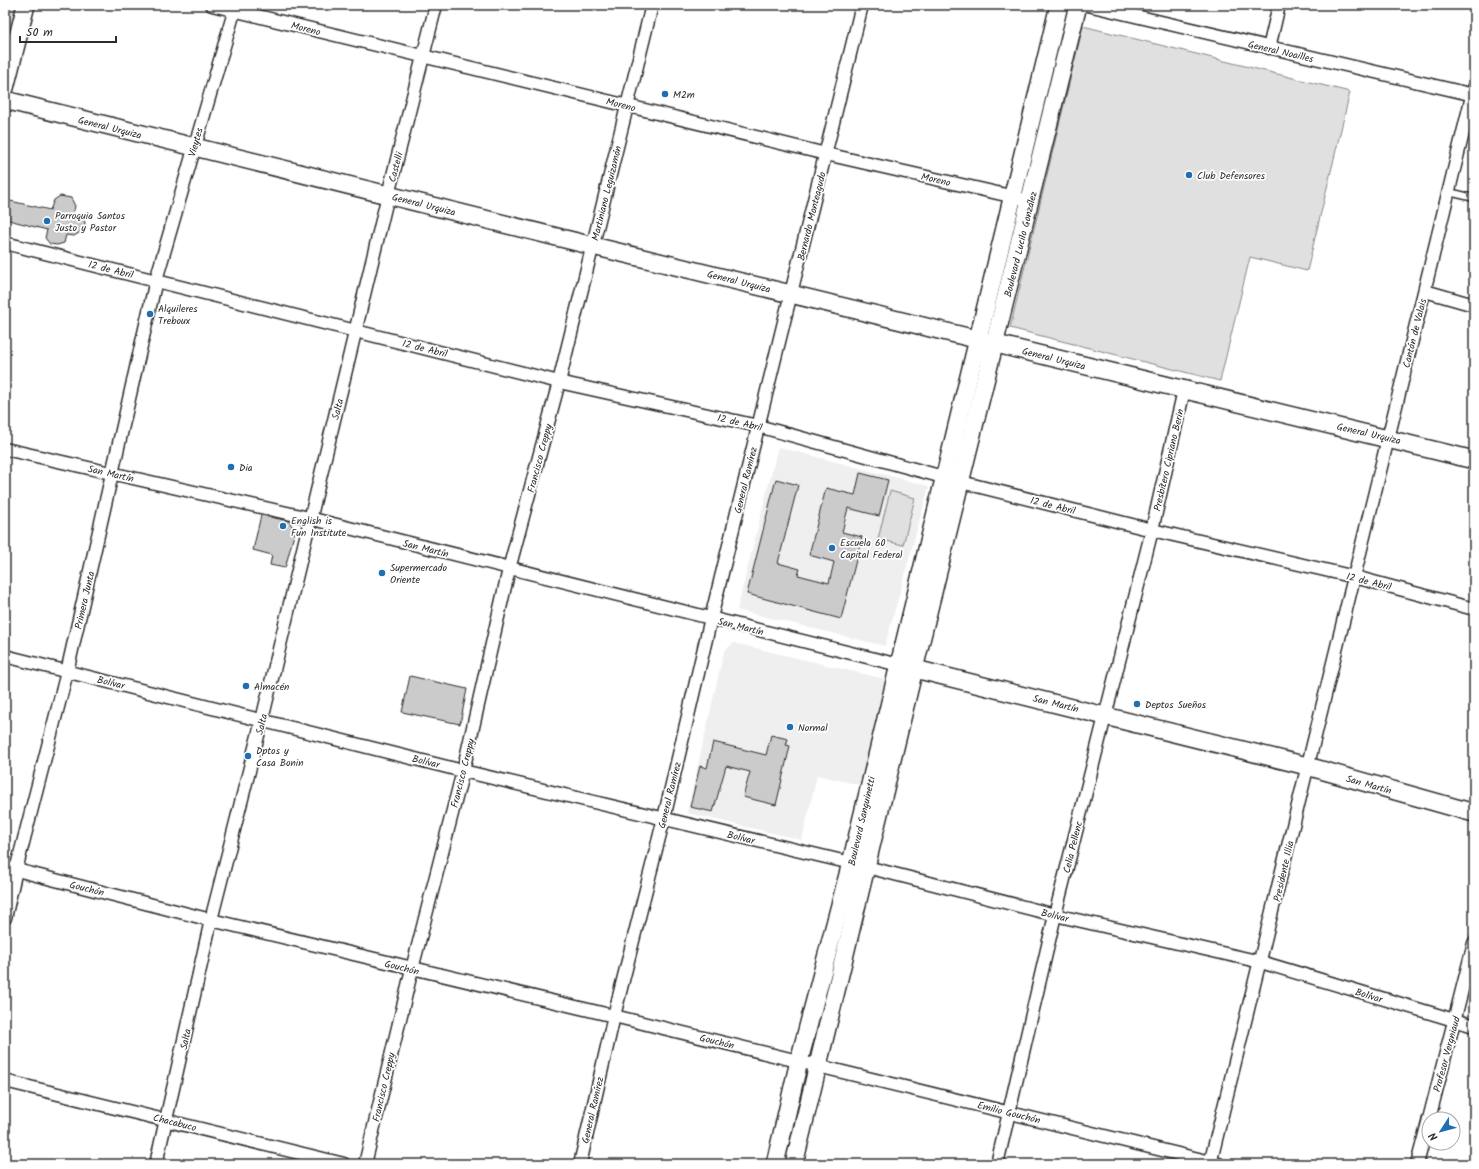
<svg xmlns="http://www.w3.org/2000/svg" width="1479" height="1169" font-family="Kalam,sans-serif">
  <rect width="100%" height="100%" fill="#fff"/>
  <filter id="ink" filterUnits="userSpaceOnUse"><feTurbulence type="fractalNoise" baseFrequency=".025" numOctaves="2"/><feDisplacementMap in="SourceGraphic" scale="8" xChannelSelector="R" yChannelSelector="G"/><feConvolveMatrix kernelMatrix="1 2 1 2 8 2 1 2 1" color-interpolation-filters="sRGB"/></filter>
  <g filter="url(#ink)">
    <!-- built -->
    <g fill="#efefef">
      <path d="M778 447 929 486 885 646 737 610Z"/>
      <path d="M734 643 885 679 860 785 817 775 802 840 687 813 724 651Z"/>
    </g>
    <!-- green -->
    <g fill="#e0e0e0" stroke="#868686">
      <path d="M5 5H19L5 61Z"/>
      <path d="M1083 26 1350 92 1307 271 1250 257 1220 381 1010 328Z"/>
      <path d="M890 491 915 498 903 545 878 539Z"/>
    </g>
    <!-- building -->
    <g fill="#cbcbcb" stroke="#2b2b2b">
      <path d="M60 196 71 198 75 206 73 214 80 215 85 222 84 230 74 236 66 235 64 243 57 245 50 244 45 238 47 230 5 219 6 200 50 210 54 200Z"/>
      <path d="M860 473 888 480 879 516 848 508 842 532 862 537 841 619 747 594 776 479 798 485 778 563 800 569 798 575 829 583 834 562 809 555 826 488 855 495Z"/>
      <path d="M261 515 289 521 295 531 285 568 270 565 272 555 253 550Z"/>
      <path d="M410 676 467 689 460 724 402 712Z"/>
      <path d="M771 735 788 739 786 745 790 746 776 805 743 797 750 772 726 766 713 812 690 807 700 766 707 768 713 742 766 755Z"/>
    </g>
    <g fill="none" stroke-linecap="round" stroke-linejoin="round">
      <!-- lane casing -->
      <g stroke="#2b2b2b" stroke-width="9">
        <path id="lane" d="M1449 192 1474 198"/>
      </g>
      <!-- street casing -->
      <g stroke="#2b2b2b" stroke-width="15">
        <g id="street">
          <path d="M212 5 826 154 1019 198"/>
          <path d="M1088 5 1474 95"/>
          <path d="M1269 48 1279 5"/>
          <path d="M5 243 559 382 758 426 961 482 1152 530 1355 577 1474 609"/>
          <path d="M1425 291 1474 305"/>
          <path d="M5 449 309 518 899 665"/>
          <path d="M5 656 463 771 851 863 1055 915 1261 962 1474 1026"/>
          <path d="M5 867 211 920 614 1016 1219 1164"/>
          <path d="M5 918 16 870 67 672 156 280 236 5"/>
          <path d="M5 1081 344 1164"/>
          <path d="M1429 1119 1474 943"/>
          <path d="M156 1164 211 920 262 720 388 195 436 5"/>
          <path d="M365 1164 412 969 463 771 509 569 559 382 652 5"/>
          <path d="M580 1164 614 1016 664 818 711 618 862 5"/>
          <path d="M997 1164 1055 915 1152 530 1184 390"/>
          <path d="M1210 1164 1474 88"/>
          <path d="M1417 1164 1429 1119"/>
        </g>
      </g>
      <!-- secondary casing -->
      <g stroke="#2b2b2b" stroke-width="20">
        <g id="secondary">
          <path d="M5 88 26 5"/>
          <path d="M5 100 593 246 1474 460"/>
          <path d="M903 666 1307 766 1474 813"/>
          <path d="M775 1164 799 1061 851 863 1059 5"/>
          <path d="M794 1164 914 669 1078 5"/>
        </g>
      </g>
      <!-- lane -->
      <use href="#lane" stroke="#fff" stroke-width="6"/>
      <!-- street -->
      <use href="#street" stroke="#fff" stroke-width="12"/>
      <!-- secondary -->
      <use href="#secondary" stroke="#fff" stroke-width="17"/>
    </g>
  </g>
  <!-- markers -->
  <g fill="#1f6fb2" stroke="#fff" stroke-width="1.5">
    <circle cx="665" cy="94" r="4"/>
    <circle cx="1189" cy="175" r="4"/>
    <circle cx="47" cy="221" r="4"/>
    <circle cx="150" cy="314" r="4"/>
    <circle cx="231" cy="467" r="4"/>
    <circle cx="283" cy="526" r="4"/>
    <circle cx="832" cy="548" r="4"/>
    <circle cx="382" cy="573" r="4"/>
    <circle cx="246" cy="686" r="4"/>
    <circle cx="1137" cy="704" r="4"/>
    <circle cx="790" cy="727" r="4"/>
    <circle cx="248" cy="756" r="4"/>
  </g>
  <g text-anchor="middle" stroke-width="3.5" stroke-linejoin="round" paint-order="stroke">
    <!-- street labels -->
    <g font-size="10" fill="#2b2b2b" stroke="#fff">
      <text transform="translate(306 28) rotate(14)" y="4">Moreno</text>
      <text transform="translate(1281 51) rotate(13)" y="4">General Noailles</text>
      <text transform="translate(621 104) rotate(14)" y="4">Moreno</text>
      <text transform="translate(110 127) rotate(14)" y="4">General Urquiza</text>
      <text transform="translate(195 142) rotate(-74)" y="4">Vieytes</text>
      <text transform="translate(395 167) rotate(-75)" y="4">Castelli</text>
      <text transform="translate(936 179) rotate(13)" y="4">Moreno</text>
      <text transform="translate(606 193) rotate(-76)" y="4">Martiniano Leguizamón</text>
      <text transform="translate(424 204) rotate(14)" y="4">General Urquiza</text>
      <text transform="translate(811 216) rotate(-76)" y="4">Bernardo Monteagudo</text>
      <text transform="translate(1020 244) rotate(-76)" y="4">Boulevard Lucilo González</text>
      <text transform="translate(111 269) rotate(14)" y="4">12 de Abril</text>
      <text transform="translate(739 281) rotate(14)" y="4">General Urquiza</text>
      <text transform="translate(1414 333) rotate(-76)" y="4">Cantón de Valais</text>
      <text transform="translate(425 348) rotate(14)" y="4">12 de Abril</text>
      <text transform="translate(1054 358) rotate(14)" y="4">General Urquiza</text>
      <text transform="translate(337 409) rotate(-76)" y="4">Salta</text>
      <text transform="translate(740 422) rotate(13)" y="4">12 de Abril</text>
      <text transform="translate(1369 433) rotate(13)" y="4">General Urquiza</text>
      <text transform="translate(539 458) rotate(-75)" y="4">Francisco Creppy</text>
      <text transform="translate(1168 460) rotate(-77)" y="4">Presbítero Cipriano Berin</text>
      <text transform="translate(111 473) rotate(13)" y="4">San Martín</text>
      <text transform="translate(745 480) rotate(-76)" y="4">General Ramírez</text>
      <text transform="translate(1053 505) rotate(14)" y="4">12 de Abril</text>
      <text transform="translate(426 548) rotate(14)" y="4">San Martín</text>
      <text transform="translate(1369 581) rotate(14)" y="4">12 de Abril</text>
      <text transform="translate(84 600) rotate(-77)" y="4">Primera Junta</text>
      <text transform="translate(741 626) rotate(14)" y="4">San Martín</text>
      <text transform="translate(111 682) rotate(14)" y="4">Bolívar</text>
      <text transform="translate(1056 703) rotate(14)" y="4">San Martín</text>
      <text transform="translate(261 724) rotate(-76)" y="4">Salta</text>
      <text transform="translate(426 761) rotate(14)" y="4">Bolívar</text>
      <text transform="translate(462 773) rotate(-76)" y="4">Francisco Creppy</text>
      <text transform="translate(1369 784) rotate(16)" y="4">San Martín</text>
      <text transform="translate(669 795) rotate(-76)" y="4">General Ramírez</text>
      <text transform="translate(861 821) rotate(-77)" y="4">Boulevard Sanguinetti</text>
      <text transform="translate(741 837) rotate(14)" y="4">Bolívar</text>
      <text transform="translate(1072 847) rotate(-76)" y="4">Celia Pellenc</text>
      <text transform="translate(1283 871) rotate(-77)" y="4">Presidente Illia</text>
      <text transform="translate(87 888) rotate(14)" y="4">Gouchón</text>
      <text transform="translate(1055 915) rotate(14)" y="4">Bolívar</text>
      <text transform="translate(402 967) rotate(14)" y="4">Gouchón</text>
      <text transform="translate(1369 995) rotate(17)" y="4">Bolívar</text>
      <text transform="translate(185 1039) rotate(-78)" y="4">Salta</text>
      <text transform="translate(717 1041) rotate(14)" y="4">Gouchón</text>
      <text transform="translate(1446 1054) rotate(-75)" y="4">Profesor Vergniaud</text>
      <text transform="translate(383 1087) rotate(-77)" y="4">Francisco Creppy</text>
      <text transform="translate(592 1110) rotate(-77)" y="4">General Ramírez</text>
      <text transform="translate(1009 1112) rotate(14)" y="4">Emilio Gouchón</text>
      <text transform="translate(175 1122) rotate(14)" y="4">Chacabuco</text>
    </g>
    <!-- poi labels -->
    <g font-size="10" fill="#2b2b2b" stroke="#fff" text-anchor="start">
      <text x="673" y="98">M2m</text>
      <text x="1197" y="179">Club Defensores</text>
      <text x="55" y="219">Parroquia Santos<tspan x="55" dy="12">Justo y Pastor</tspan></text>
      <text x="158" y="312">Alquileres<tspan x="158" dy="12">Treboux</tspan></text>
      <text x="239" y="471">Dia</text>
      <text x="291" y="524">English is<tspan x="291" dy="12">Fun Institute</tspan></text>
      <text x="840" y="546">Escuela 60<tspan x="840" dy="12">Capital Federal</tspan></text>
      <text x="390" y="571">Supermercado<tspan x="390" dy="12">Oriente</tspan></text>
      <text x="254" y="690">Almacén</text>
      <text x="1145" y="708">Deptos Sueños</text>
      <text x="798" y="731">Normal</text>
      <text x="256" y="754">Dptos y<tspan x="256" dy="12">Casa Bonin</tspan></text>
    </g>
  </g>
  <!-- margin -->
  <rect width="1479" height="1169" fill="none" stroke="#fff" stroke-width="20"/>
  <rect x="10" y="10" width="1459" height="1149" fill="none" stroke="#2b2b2b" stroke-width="1.5" filter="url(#ink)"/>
  <!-- north arrow -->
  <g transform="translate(1441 1131) rotate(234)"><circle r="19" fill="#ffffff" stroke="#aaaaaa"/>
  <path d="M0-3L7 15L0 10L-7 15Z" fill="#1f6fb2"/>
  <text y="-6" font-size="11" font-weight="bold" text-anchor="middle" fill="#2b2b2b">N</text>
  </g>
  <!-- scale -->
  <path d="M20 36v6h96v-6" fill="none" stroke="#2b2b2b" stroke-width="2"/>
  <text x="26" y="36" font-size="12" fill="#2b2b2b" stroke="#ffffff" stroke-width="3" paint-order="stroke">50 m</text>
</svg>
